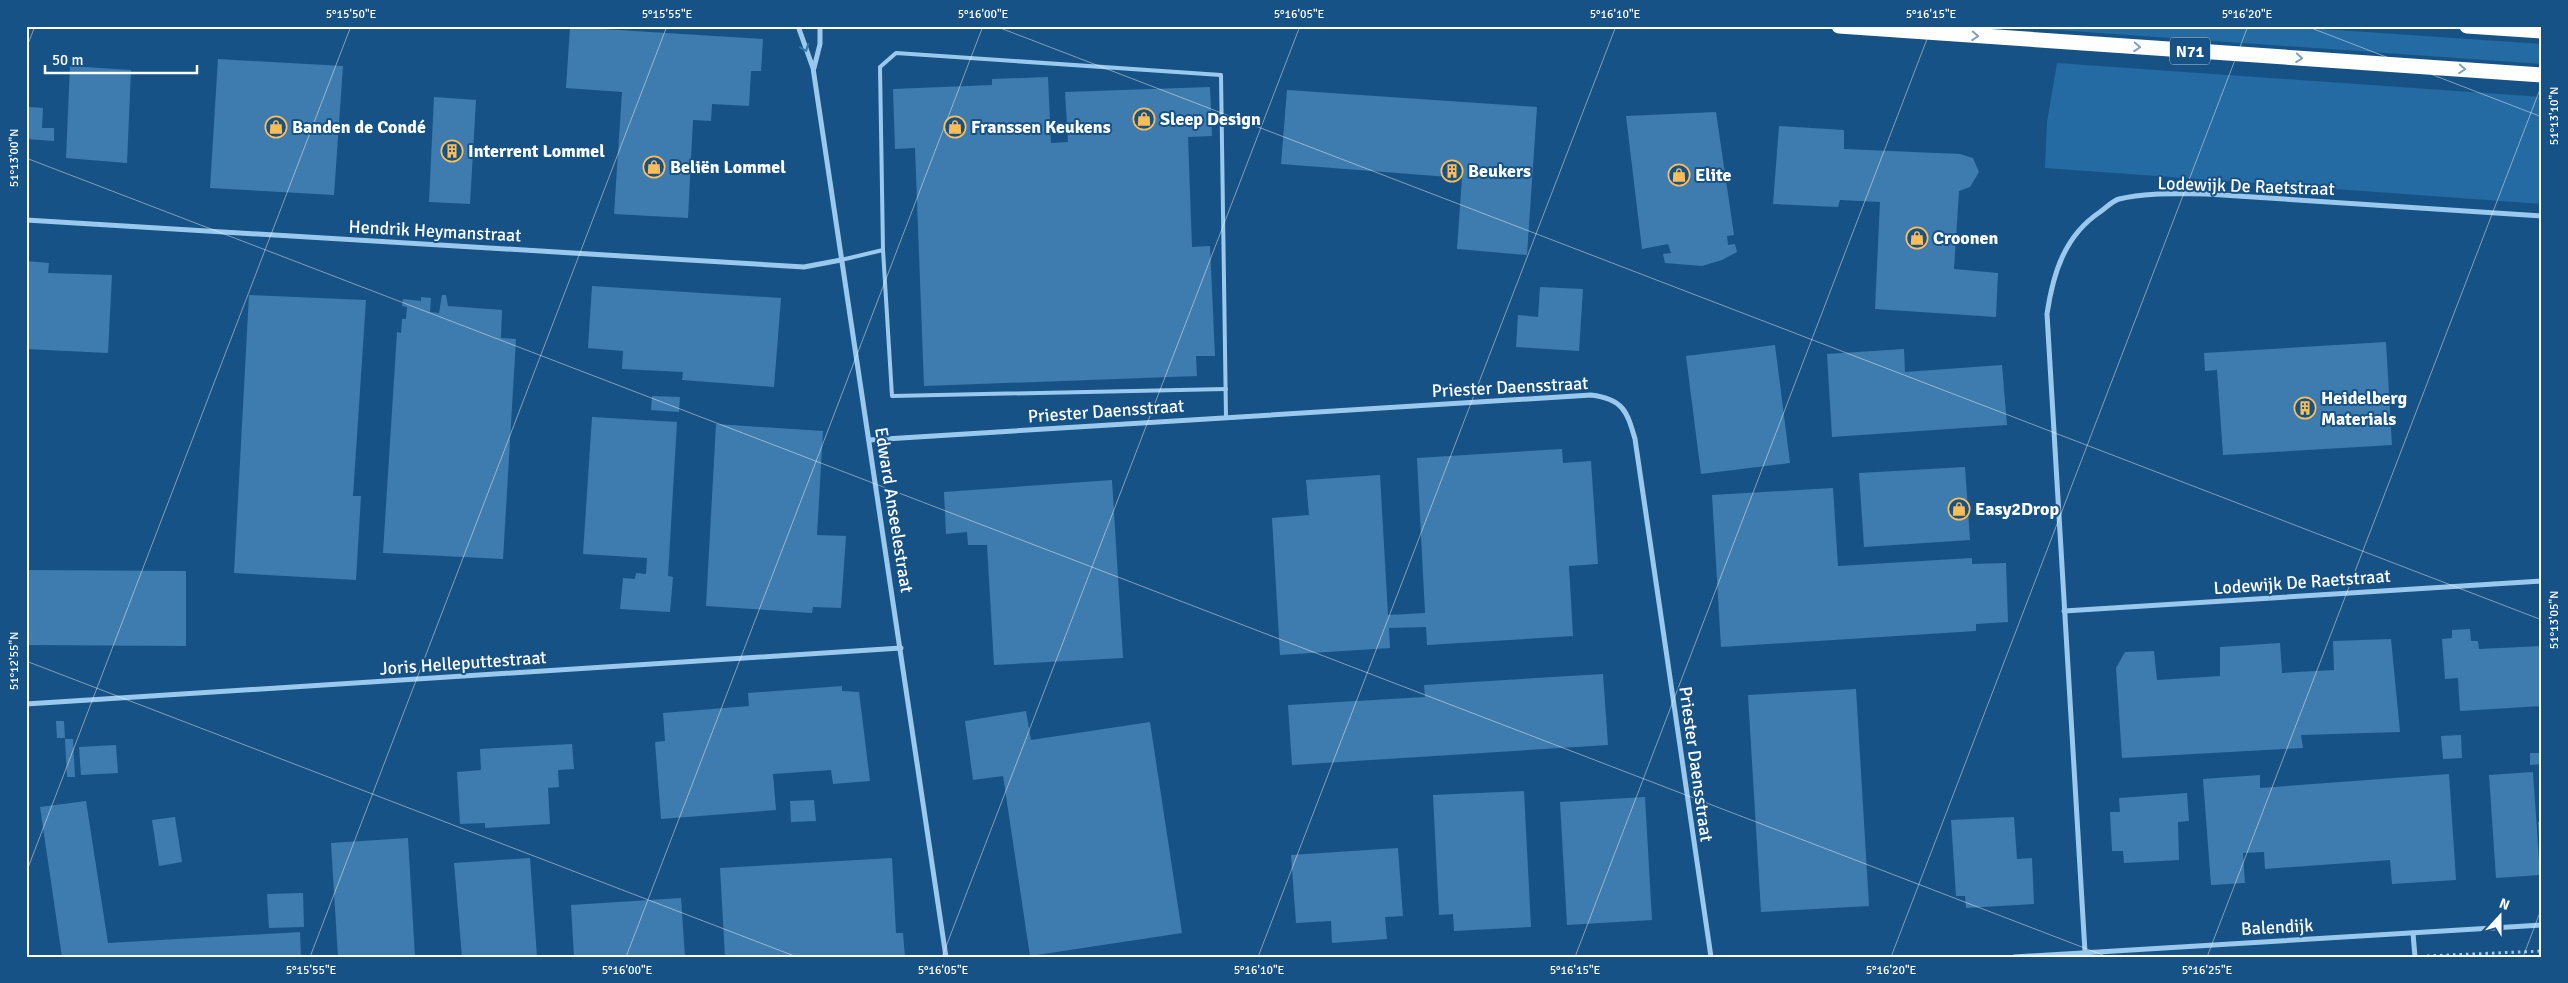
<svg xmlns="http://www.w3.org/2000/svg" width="2568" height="983" font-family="Signika,sans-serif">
  <rect width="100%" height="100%" fill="#165285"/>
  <!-- green -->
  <g fill="#246aa3">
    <path d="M1999 26H2280L2542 44V64Z"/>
    <path d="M2057 63 2542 97V204L2045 168 2047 122Z"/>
  </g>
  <!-- building -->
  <g fill="#3e7caf">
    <path d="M570 27 763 39 761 71H751L749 106 712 104 711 121 693 120 688 218 614 214 622 92 566 88Z"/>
    <path d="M218 59 343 66 334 195 210 188Z"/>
    <path d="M70 66 131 70 127 163 66 158Z"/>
    <path d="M1048 77 1051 143 1068 142 1065 92 1210 87 1212 136 1188 137 1192 247 1210 246 1215 356H1196L1197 376 924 386 915 148 895 149 893 89 992 85V79Z"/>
    <path d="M1287 90 1537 107 1527 255 1457 249 1462 178 1281 164Z"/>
    <path d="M434 97 476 100 470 204 429 202Z"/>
    <path d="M29 107 43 108 42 128H54V141L27 139Z"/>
    <path d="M1716 112 1734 235 1727 236 1728 245 1735 244 1737 252 1722 260 1702 266 1665 263 1663 254 1671 253 1668 244 1642 249 1626 116Z"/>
    <path d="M1779 126 1844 130V149L1960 154 1973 158 1979 172 1970 187 1959 191 1954 269 1998 273 1996 317 1875 309 1880 202 1840 200 1838 207 1773 204Z"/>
    <path d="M26 261 49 263 48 273 112 275 108 353 26 349Z"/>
    <path d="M592 286 781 298 774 387 682 380 683 372 622 369 623 351 588 348Z"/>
    <path d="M1540 287 1583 289 1579 351 1516 347 1518 315 1538 317Z"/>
    <path d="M249 295 366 300 353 496H361L356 580 234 573Z"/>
    <path d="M442 295H446L448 306 502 310 501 338 516 339 503 559 383 553 397 332 401 333 402 319H406L407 307 402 306 403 299 421 301V297L431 298 430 312 439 313Z"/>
    <path d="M2386 342 2392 445 2223 455 2217 370 2205 371 2204 353Z"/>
    <path d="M1775 345 1790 463 1701 474 1686 356Z"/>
    <path d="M1904 349 1905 372 2002 365 2007 425 1832 437 1827 354Z"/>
    <path d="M652 396 680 397 679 412 651 410Z"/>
    <path d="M592 417 677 422 668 576 673 577 670 612 620 609 623 578 635 579 636 573 646 574 647 558 583 554Z"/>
    <path d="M716 424 823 431 817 535 846 536 841 608 813 607 812 613 706 606Z"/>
    <path d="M1562 449 1563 463 1591 461 1598 564 1569 566 1573 636 1427 645 1426 627 1389 628 1390 648 1280 655 1272 518 1309 515 1306 480 1380 475 1388 615 1425 613 1417 458Z"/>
    <path d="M1965 467 1970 540 1864 547 1859 473Z"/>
    <path d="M1112 480 1123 658 994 665 987 545H968L967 532 946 534 944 492Z"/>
    <path d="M1833 488 1838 566 1972 558V564L2006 563 2008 622 1976 624V631L1721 647 1712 495Z"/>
    <path d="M26 570 186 571V646L26 645Z"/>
    <path d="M2470 629 2471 641H2478L2479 649 2542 646V706L2460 711 2458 678 2445 679 2442 639 2452 638V630Z"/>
    <path d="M2391 639 2400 732 2301 735 2303 748 2122 758 2116 668 2125 652 2154 651 2157 680 2220 676V647L2280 643 2282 673 2298 672 2334 670 2333 641Z"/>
    <path d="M1603 674 1608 745 1292 765 1288 705 1425 697 1424 685Z"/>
    <path d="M842 686V691L859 692 870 781 833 784 831 770 773 774 776 810 661 819 655 742 665 741 663 713 749 706 748 693Z"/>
    <path d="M1856 689 1869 906 1761 912 1748 695Z"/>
    <path d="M1026 711 1031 740 1150 722 1182 933 1030 956 1003 776 973 780 965 721Z"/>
    <path d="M56 721H64L65 738H57Z"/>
    <path d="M2461 735 2462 758 2443 759 2441 736Z"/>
    <path d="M65 739H73L75 777H67Z"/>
    <path d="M572 744 574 769 558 770 559 787 548 788 550 824 485 828V823L460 824 457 772 481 770 480 749Z"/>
    <path d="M116 745 118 773 81 775 79 747Z"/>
    <path d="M2530 753H2542V764L2530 765Z"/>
    <path d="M2533 772 2540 875 2496 878 2489 775Z"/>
    <path d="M2449 774 2456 880 2392 884 2390 860 2265 869 2264 852 2243 853 2245 883 2211 885 2203 779 2260 775V788Z"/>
    <path d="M1524 791 1531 927 1454 931 1453 914 1439 915 1433 795Z"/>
    <path d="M2187 793 2189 821 2178 822 2179 860 2124 863 2123 851H2112L2110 812H2120L2119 798Z"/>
    <path d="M1645 797 1652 920 1567 925 1560 802Z"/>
    <path d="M814 800 816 821 791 822 790 801Z"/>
    <path d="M86 801 108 943 300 932 301 957H62L40 807Z"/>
    <path d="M175 817 182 862 159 866 152 820Z"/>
    <path d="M2014 817 2017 859 2032 858 2034 904 1966 908 1965 896H1956L1951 820Z"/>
    <path d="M2538 822H2542V837H2539Z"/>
    <path d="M408 838 415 957H338L331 843Z"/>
    <path d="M1398 848 1403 916 1385 917 1387 939 1332 943 1331 921 1296 923 1291 855Z"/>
    <path d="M530 858 537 957H462L454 863Z"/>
    <path d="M892 858 896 933H903L905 957H725L720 868Z"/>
    <path d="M303 893 304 927 269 928 267 894Z"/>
    <path d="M681 898 685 957H574L571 905Z"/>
  </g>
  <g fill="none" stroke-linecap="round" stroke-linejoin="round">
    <!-- path -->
    <path stroke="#9bc9ed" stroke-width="3" stroke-dasharray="2.5 4" stroke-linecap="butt" d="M2427 956 2542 951"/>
    <!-- lane -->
    <g stroke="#9bc9ed" stroke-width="4">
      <path d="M883 250 892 396 1226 389"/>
      <path d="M841 260 883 250 880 67 896 53 1221 75 1226 417"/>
    </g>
    <!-- street -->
    <g stroke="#9bc9ed" stroke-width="5">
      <path d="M798 26 813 68 946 957"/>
      <path d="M814 68 820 44V26"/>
      <path d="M26 220 804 267 841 260"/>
      <path d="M869 440 1591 395C1623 399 1627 411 1635 439L1711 957"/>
      <path d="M2064 611 2542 581"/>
      <path d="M26 704 901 648"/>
      <path d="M2413 933 2415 957"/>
      <path d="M2085 952 2047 314C2053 274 2064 236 2100 212 2106 208 2112 201 2119 199 2147 192 2178 194 2207 194L2542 216"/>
      <path d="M2014 957 2542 925"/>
    </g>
    <!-- highway -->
    <g stroke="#fff" stroke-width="15">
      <path d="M1839 26 2542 75"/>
      <path d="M2467 26 2542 31"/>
    </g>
  </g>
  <!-- one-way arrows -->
  <defs><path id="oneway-chevron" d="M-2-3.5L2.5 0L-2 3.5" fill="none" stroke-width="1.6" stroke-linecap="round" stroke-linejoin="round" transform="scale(1.25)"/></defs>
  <g stroke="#7fa0bc">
    <use href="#oneway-chevron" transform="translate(1975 36) rotate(4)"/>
    <use href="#oneway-chevron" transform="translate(2137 47) rotate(4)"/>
    <use href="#oneway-chevron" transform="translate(2299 58) rotate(4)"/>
    <use href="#oneway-chevron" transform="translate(2462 69) rotate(4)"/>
  </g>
  <use stroke="#3e76a4" href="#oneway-chevron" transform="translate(805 48) rotate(68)"/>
  <!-- ticks -->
  <path fill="none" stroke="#fff" stroke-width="1" stroke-opacity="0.45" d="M995 26 2542 620M2306 26 2542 117M26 49 35 26M26 158 2108 957M26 661 797 957M26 873 351 26M310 957 667 26M626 957 983 26M942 957 1300 26M1258 957 1616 26M1575 957 1932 26M1891 957 2248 26M2207 957 2542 84M2523 957 2542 907"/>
  <!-- icons -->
  <defs>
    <g id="shop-ring" transform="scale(1.125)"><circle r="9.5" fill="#165285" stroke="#ffbd57" stroke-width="1.5"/><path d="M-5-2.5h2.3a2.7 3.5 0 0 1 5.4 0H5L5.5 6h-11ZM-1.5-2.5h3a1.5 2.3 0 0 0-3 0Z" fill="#ffbd57"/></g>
    <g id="building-ring" transform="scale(1.125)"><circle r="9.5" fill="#165285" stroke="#ffbd57" stroke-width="1.5"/><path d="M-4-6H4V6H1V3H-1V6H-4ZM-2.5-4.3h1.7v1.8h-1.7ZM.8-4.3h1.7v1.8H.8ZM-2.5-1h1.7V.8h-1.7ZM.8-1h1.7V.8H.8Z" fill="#ffbd57"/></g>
  </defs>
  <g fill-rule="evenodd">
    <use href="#shop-ring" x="1144" y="119"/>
    <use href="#shop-ring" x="276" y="127"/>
    <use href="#shop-ring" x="955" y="127"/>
    <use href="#building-ring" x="452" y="151"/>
    <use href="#shop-ring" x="654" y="167"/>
    <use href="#building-ring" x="1452" y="171"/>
    <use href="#shop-ring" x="1679" y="175"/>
    <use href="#shop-ring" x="1917" y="238"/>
    <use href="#building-ring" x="2305" y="408"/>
    <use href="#shop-ring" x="1959" y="509"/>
  </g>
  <g text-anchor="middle" stroke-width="4" stroke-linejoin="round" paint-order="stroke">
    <!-- shield labels -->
    <rect fill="#165285" stroke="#b9cbda" stroke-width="1" x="2170" y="37.5" width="40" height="27" rx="4"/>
    <g font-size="16" font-weight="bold" fill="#fff">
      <text x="2190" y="57">N71</text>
    </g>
    <!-- poi labels -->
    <g font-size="18" font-weight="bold" fill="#fff" stroke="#165285" text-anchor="start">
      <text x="1160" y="125">Sleep Design</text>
      <text x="292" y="133">Banden de Condé</text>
      <text x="971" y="133">Franssen Keukens</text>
      <text x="468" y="157">Interrent Lommel</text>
      <text x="670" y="173">Beliën Lommel</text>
      <text x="1468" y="177">Beukers</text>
      <text x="1695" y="181">Elite</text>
      <text x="1933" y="244">Croonen</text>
      <text x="2321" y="404">Heidelberg<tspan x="2321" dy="21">Materials</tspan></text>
      <text x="1975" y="515">Easy2Drop</text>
    </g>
    <!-- street labels -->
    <g font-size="18" fill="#fff" stroke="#165285">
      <text transform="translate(2246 186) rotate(2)" y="6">Lodewijk De Raetstraat</text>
      <text transform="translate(435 231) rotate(3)" y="6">Hendrik Heymanstraat</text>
      <text transform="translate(1510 387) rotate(-3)" y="6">Priester Daensstraat</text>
      <text transform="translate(1106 411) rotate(-4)" y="6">Priester Daensstraat</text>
      <text transform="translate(894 510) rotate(81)" y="6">Edward Anseelestraat</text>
      <text transform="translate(2302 582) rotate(-4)" y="6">Lodewijk De Raetstraat</text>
      <text transform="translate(463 663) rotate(-4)" y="6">Joris Helleputtestraat</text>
      <text transform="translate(1696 764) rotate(82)" y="6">Priester Daensstraat</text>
      <text transform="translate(2277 927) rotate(-3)" y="6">Balendijk</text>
    </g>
  </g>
  <!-- border -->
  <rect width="2568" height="983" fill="none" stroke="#165285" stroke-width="55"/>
  <!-- north arrow -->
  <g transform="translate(2500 916) rotate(21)" stroke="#165285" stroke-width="4" paint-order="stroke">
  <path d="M0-4L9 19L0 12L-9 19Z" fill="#ffffff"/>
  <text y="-8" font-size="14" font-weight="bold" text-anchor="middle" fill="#ffffff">N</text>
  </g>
  <!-- scale -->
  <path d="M45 65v8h152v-8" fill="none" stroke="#ffffff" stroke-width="2.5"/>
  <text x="52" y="65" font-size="15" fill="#ffffff" stroke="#165285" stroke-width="4" paint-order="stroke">50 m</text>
  <rect x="28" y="28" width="2512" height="928" fill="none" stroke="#fff" stroke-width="2"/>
  <g font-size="12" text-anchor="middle" fill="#fff">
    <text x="351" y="18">5°15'50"E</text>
    <text x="667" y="18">5°15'55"E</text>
    <text x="983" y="18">5°16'00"E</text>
    <text x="1299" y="18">5°16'05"E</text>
    <text x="1615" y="18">5°16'10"E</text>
    <text x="1931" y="18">5°16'15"E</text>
    <text x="2247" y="18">5°16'20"E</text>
    <text transform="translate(2554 116) rotate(-90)" y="4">51°13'10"N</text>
    <text transform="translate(14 158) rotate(-90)" y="4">51°13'00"N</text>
    <text transform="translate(2554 620) rotate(-90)" y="4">51°13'05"N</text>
    <text transform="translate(14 661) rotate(-90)" y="4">51°12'55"N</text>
    <text x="311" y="974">5°15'55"E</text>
    <text x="627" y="974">5°16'00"E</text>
    <text x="943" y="974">5°16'05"E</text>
    <text x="1259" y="974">5°16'10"E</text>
    <text x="1575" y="974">5°16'15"E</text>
    <text x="1891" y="974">5°16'20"E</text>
    <text x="2207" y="974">5°16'25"E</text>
  </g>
</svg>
